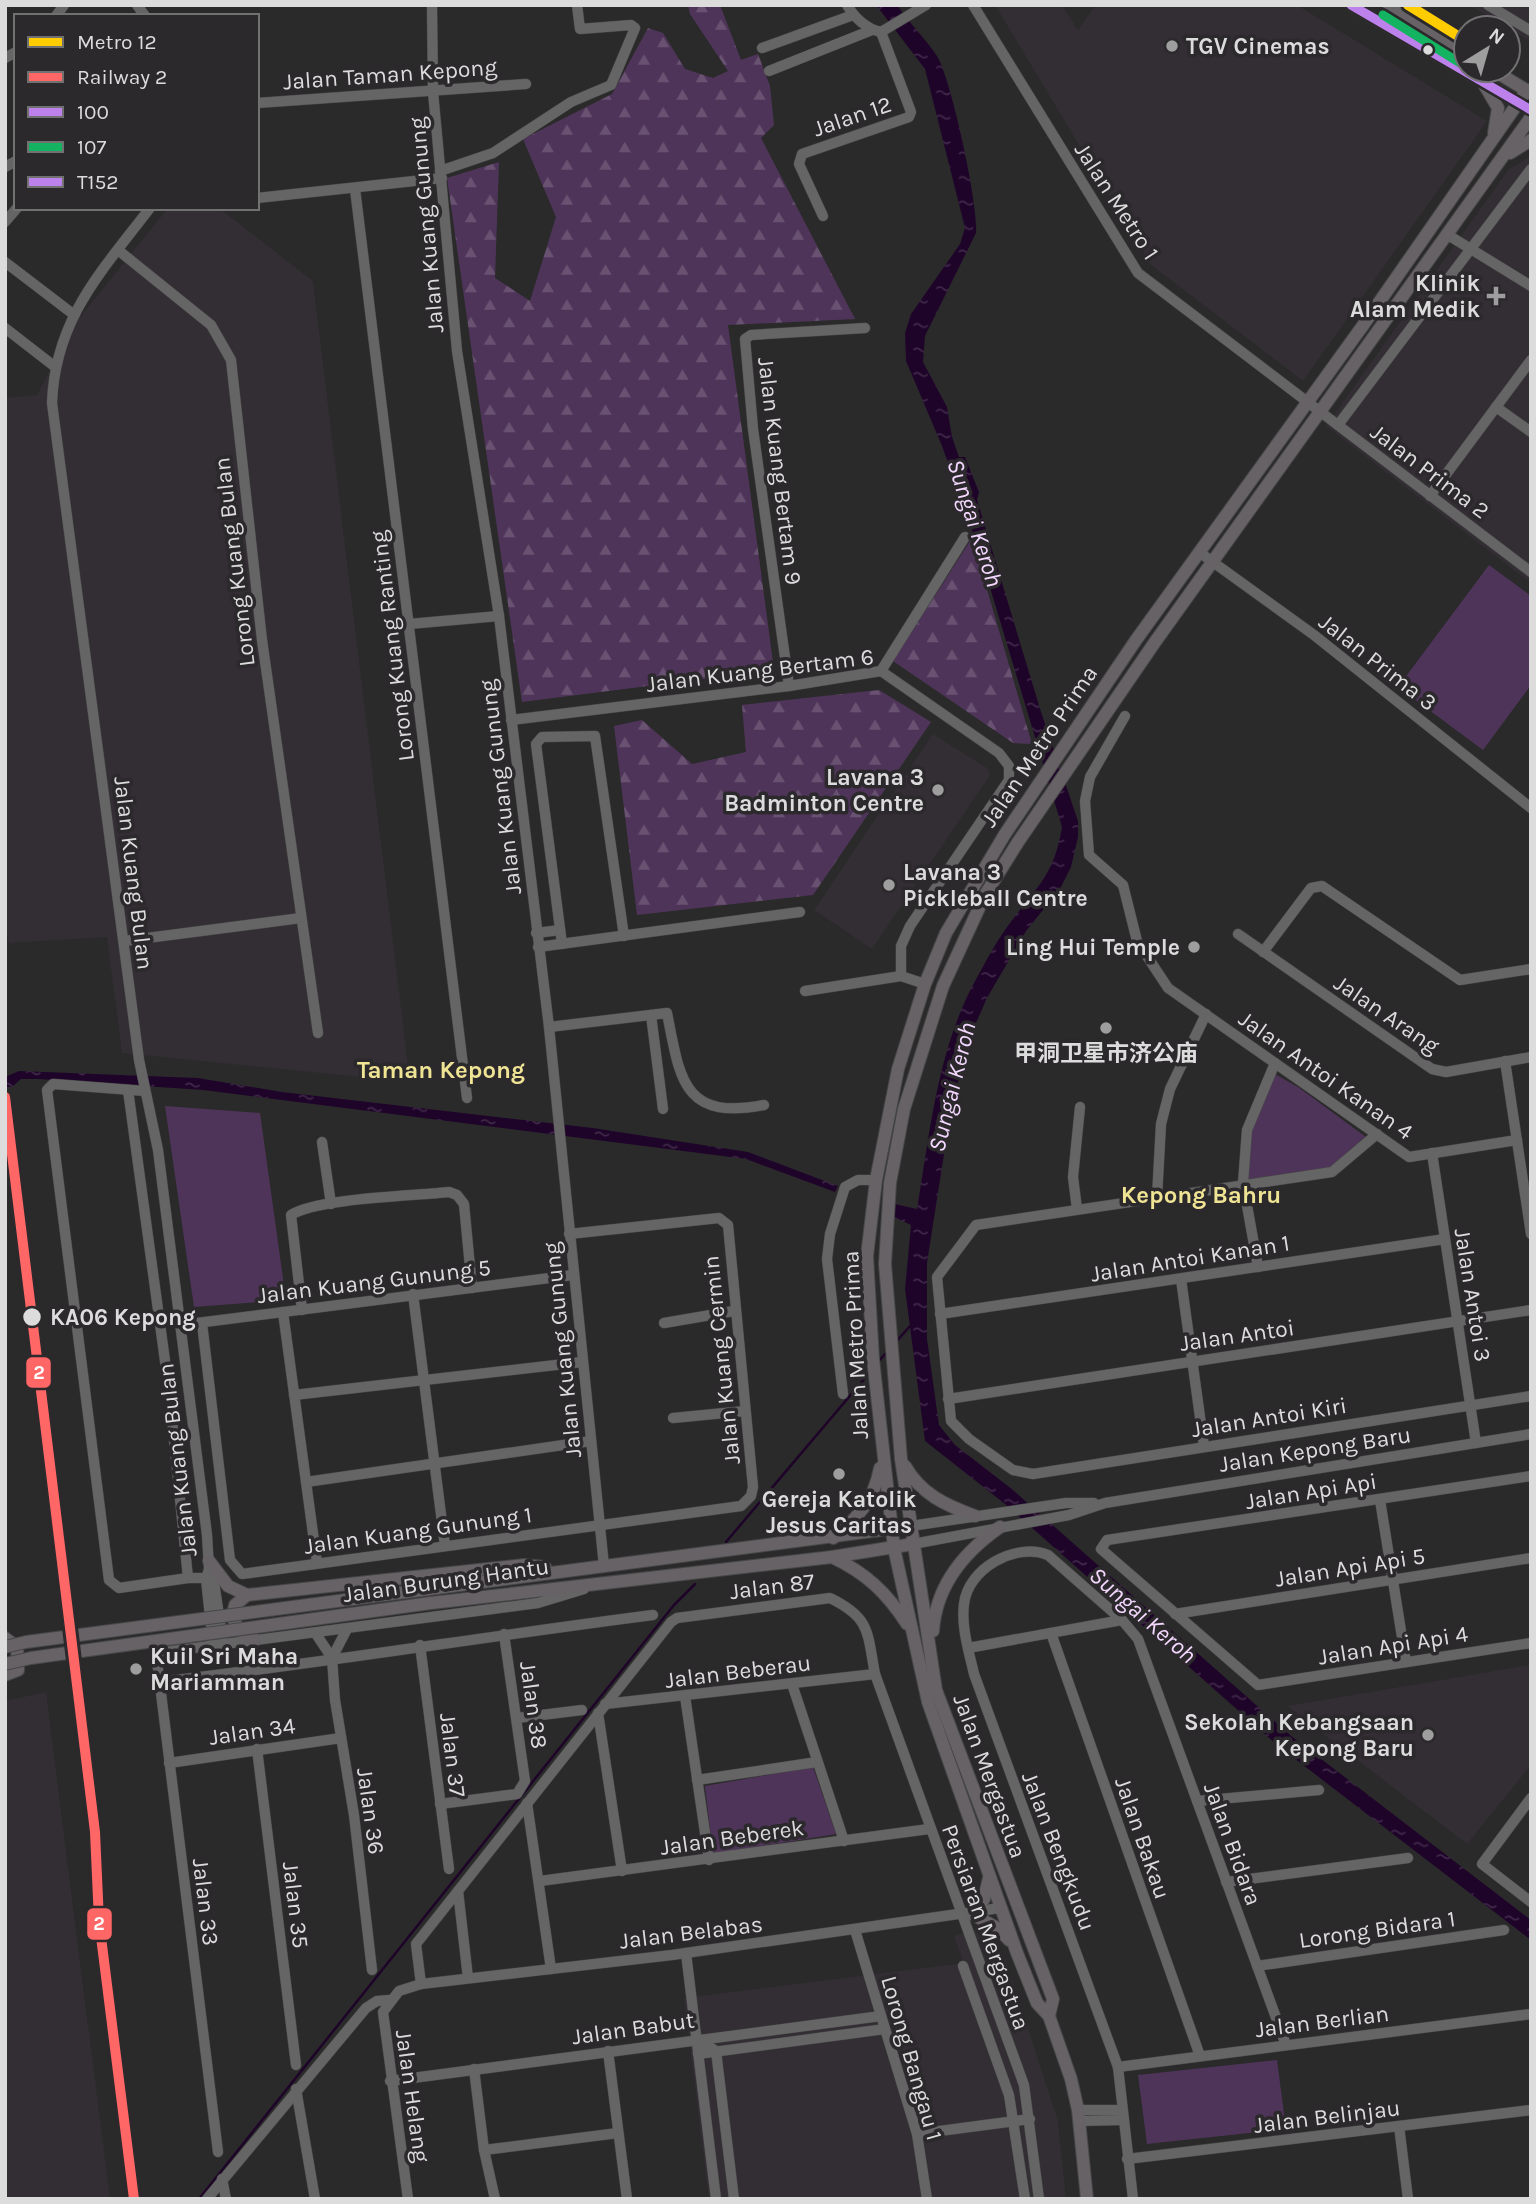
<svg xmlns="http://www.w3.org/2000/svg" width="1536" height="2204" font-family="Karla,'Noto Sans SC',sans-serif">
  <defs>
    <pattern id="forest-firs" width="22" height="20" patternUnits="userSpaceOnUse" patternTransform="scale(1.75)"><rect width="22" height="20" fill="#4f345a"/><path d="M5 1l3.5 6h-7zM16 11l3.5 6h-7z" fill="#685171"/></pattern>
    <pattern id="water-ripples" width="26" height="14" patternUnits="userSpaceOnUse" patternTransform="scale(1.75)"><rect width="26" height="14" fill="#1f042a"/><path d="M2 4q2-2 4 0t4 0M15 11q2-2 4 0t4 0" fill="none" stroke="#3f2848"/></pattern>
  </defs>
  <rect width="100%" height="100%" fill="#2a2a2a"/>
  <!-- built -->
  <g fill="#332d34">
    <path d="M995 5H1062L1078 30 1096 5H1297L1487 121 1303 381 1151 265Z"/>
    <path d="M1469 5H1531V42L1508 28Z"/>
    <path d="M1531 156V583L1326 426 1508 170Z"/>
    <path d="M168 208 220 209 313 281 410 1082 122 1053 107 937 9 943 5 928V398L37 395 72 327Z"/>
    <path d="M933 734 987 768 990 775 872 949 814 910Z"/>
    <path d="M1531 1665V1765L1467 1844 1287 1706Z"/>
    <path d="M46 1692 110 2199H5V1701Z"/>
    <path d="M981 1927 991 1959 1005 1957 1058 2121 1066 2199H709L684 1998 964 1963 954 1936Z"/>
  </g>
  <!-- forest -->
  <g fill="url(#forest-firs)">
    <path d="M688 5H720L741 60 758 54 770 86 774 125 761 138 855 319 728 325 774 670 522 702 447 178 499 162 495 278 530 301 556 217 523 139 612 94 648 28 663 33 685 69 713 78 728 71 690 14Z"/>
    <path d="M972 538 1032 744 1013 743 893 661Z"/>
    <path d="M879 690 931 722 813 895 637 915 614 726 642 720 692 764 746 752 742 705Z"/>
  </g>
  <!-- park -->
  <g fill="#4f345a">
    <path d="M1489 565 1531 596V685L1483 750 1398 687Z"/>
    <path d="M1271 1072 1298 1087 1370 1140 1332 1172 1243 1183 1247 1130Z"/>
    <path d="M165 1106 260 1113 286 1300 194 1307Z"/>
    <path d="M813 1767 836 1834 713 1854 705 1786Z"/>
    <path d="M1277 2060 1286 2129 1147 2144 1138 2075Z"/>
  </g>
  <!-- water -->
  <g fill="url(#water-ripples)">
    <path d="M876 5H897C909 23 925 38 937 56 951 78 979 207 976 233L925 336 923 362 947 407 952 437 959 457H965L979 492 977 500 1041 712 1078 821V837L1071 867 1060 889 1026 931 987 998 972 1032 952 1103 927 1263V1339L939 1425 955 1445 1013 1490 1290 1735 1531 1920V1940L1277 1745 1005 1504 925 1441 905 1289 911 1225 892 1216 895 1204 917 1209C930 1133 937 1052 974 983 986 961 998 938 1013 919 1040 883 1054 874 1062 827L976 541 942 446 906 361 905 333 911 314 960 244 965 228 925 69Z"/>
    <path d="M19 1071 198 1078 282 1092 593 1128 748 1152 838 1186 835 1192 746 1159 203 1090 38 1079H21L12 1087H5V1077Z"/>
  </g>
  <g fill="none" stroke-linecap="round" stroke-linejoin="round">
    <!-- stream -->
    <g stroke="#1f042a" stroke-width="2.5">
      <path d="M896 1342 910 1326"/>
      <path d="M877 1363 887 1352"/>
      <path d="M726 1542 871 1371"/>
      <path d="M199 2199 674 1605 695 1584"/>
    </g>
    <!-- minor casing -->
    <g stroke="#474747" stroke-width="11">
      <g id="minor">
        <path d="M137 5 145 16"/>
        <path d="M432 5 433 92 457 351 499 616 549 1027 604 1566"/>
        <path d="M847 5C854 17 866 29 881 32L926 5"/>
        <path d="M973 5 1138 273 1531 572"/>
        <path d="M1488 5 1531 31"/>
        <path d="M56 16 64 5"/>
        <path d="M762 48 853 15"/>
        <path d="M5 58 16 52"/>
        <path d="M769 71 872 30"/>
        <path d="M257 103 526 84"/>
        <path d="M5 167 16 161"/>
        <path d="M440 171 493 153 571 102 611 85 635 28 631 25 580 29 577 5"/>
        <path d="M355 189 467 1098"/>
        <path d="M257 198 442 178"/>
        <path d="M150 208C101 272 55 319 52 403L139 1060 158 1150 207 1535 209 1569 206 1579 213 1645"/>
        <path d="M823 216 799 164 802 154 909 117 911 112 881 32"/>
        <path d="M5 222 17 208"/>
        <path d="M1448 235 1531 286"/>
        <path d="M118 250 211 325 231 360 262 640 318 1033"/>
        <path d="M5 262 73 314"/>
        <path d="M5 328 54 366"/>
        <path d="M1496 407 1531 432"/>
        <path d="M1338 425 1531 169"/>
        <path d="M1430 496 1531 360"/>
        <path d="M1199 552 1314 635 1531 808"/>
        <path d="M409 624 499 616"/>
        <path d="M881 671 965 537"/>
        <path d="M789 686 753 429 745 339 751 335 865 328"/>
        <path d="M1125 716 1090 777 1085 801 1089 855 1123 885 1137 941 1168 988 1409 1157 1517 1140"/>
        <path d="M511 720 789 686 881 671 999 753 1009 766V780L910 926 901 946V976"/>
        <path d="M536 933 560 930"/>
        <path d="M1238 934 1432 1069 1446 1072 1531 1057"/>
        <path d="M124 941 301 918"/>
        <path d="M562 944 536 744 542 737 595 736 624 936"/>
        <path d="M538 947 800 912"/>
        <path d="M1263 952 1311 888 1322 886 1460 980 1531 969"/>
        <path d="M805 991 901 976 925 984"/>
        <path d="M651 1015 663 1109"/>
        <path d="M549 1027 667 1013C680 1078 682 1121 764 1105"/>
        <path d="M1505 1061 1531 1234"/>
        <path d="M128 1090 169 1390 188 1578"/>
        <path d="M145 1091 53 1084 47 1090 109 1580 119 1588 188 1578H215"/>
        <path d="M1377 1134 1332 1172 976 1225 937 1277 951 1421 969 1439 1013 1470 1033 1474 1531 1396"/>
        <path d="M322 1142 331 1204"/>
        <path d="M1432 1153 1476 1443"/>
        <path d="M1157 1197 1161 1124 1170 1089 1206 1014"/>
        <path d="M1077 1209 1073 1177 1080 1107"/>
        <path d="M1258 1267 1243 1183 1247 1130 1275 1063"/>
        <path d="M1181 1279 1204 1446"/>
        <path d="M413 1294 445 1546"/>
        <path d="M302 1310 291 1215C317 1198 414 1196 449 1192L457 1195 464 1204 472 1288"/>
        <path d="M283 1312 317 1563"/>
        <path d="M940 1314 1445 1239"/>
        <path d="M202 1323 230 1560 242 1574 741 1506 751 1496 753 1487 728 1225 719 1218 569 1234"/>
        <path d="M664 1323 734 1311"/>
        <path d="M181 1325 573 1275"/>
        <path d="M843 1394 827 1259 830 1234 845 1187 858 1180H876"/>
        <path d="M294 1395 582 1362"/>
        <path d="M948 1399 1531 1310"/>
        <path d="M673 1418 745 1411"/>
        <path d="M1531 1476 1107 1540 1101 1549 1258 1685 1531 1643"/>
        <path d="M306 1482 591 1441"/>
        <path d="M1380 1500 1406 1662"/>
        <path d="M911 1526 1066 1503H1094"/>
        <path d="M913 1544 1069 1515 1105 1503 1531 1434"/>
        <path d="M213 1575 222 1636"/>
        <path d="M1175 1614 1531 1558"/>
        <path d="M1051 1633 1200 2056"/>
        <path d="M316 1634 332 1658 335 1700 354 1815 372 1970"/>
        <path d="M420 1645 449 1869"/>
        <path d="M968 1648 1122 1620"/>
        <path d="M332 1658 347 1629"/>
        <path d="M159 1682C324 1663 488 1636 653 1615"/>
        <path d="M792 1684 844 1841"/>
        <path d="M685 1696 709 1860"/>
        <path d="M605 1704 875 1674"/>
        <path d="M598 1713 622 1871"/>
        <path d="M517 1718 582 1710"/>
        <path d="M257 1749 296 2065"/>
        <path d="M169 1763 341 1738"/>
        <path d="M697 1780 817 1762"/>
        <path d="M1531 1798 1482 1864 1531 1902"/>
        <path d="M1197 1801 1319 1790"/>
        <path d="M527 1803 551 1969"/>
        <path d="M440 1804 517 1794 525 1781 504 1634"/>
        <path d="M540 1881 929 1829"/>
        <path d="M1226 1882 1408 1858"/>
        <path d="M458 1891 468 1978"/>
        <path d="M855 1930 917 2134 927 2199"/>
        <path d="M686 1953 716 2199"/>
        <path d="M963 1966 1009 2095 1025 2199"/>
        <path d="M1257 1966 1504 1930"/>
        <path d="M421 1984 416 1944 671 1622 677 1618 830 1598C871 1618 867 1632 875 1674L1024 2085 1039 2199"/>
        <path d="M696 2038 716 2051 734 2199"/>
        <path d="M608 2051 627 2199"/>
        <path d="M698 2054 885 2029"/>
        <path d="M1118 2067 1531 2014"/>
        <path d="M474 2069 484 2150 495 2199"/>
        <path d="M390 2081 881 2016"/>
        <path d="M296 2089 315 2199"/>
        <path d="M1078 2110H1121"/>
        <path d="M1079 2121 1122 2120"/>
        <path d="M1399 2126 1408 2199"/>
        <path d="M917 2134 1030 2119"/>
        <path d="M484 2150 618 2133"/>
        <path d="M218 2152 156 1653 538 1603 584 1589"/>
        <path d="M1127 2159 1531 2110"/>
        <path d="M222 2179 226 2199"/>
        <path d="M207 2199 366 2008 377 2001 389 2000"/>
        <path d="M408 2199 383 2012 399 1991 421 1984 672 1955 1000 1908"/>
        <path d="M1133 2199 1118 2067 974 1674C969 1652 961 1627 964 1604 968 1568 1016 1542 1048 1555L1122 1620 1138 1639 1286 2045"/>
      </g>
    </g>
    <!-- major casing -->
    <g stroke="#474747" stroke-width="14">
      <g id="major">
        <path d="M1351 5 1531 110"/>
        <path d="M1389 5 1466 53"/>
        <path d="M1493 70 1531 93"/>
        <path d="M1485 86 1498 108 1494 133"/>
        <path d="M1510 153 1531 140"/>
        <path d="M905 1466C921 1494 945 1505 975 1516"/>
        <path d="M833 1538C858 1518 874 1500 880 1468"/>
        <path d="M832 1557C866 1573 887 1593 907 1624"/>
        <path d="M209 1561 228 1586 247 1595 524 1565 545 1567"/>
        <path d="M429 1589 911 1526"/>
        <path d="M247 1595 235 1605C229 1624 240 1632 255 1640"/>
        <path d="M431 1603 832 1557 913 1544"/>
        <path d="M933 1631C936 1586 964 1552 1000 1527"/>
        <path d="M5 1638 17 1647 18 1670 5 1675"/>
        <path d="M989 1878 984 1899 972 1914 999 1929 1009 1940"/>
        <path d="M1049 2016 1053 1999 936 1690 901 1459 885 1264 890 1183 904 1109 943 986 985 895 1018 842 1155 642 1531 117"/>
        <path d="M1087 2199 1078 2110 1071 2079 1049 2016 1037 2003 1017 1953 928 1702 894 1548 873 1359 867 1256 876 1180 898 1069 925 984 946 933 1005 834 1136 640 1364 324 1527 90"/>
      </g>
    </g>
    <!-- minor -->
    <use href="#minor" stroke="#666566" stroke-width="10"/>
    <!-- major -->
    <use href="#major" stroke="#666266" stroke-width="12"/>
    <!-- major-bridge casing -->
    <g stroke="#474747" stroke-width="14" stroke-linecap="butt">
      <g id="major-bridge">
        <path d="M5 1647 26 1642 429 1589"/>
        <path d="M5 1664 31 1658 431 1603"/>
      </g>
    </g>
    <!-- major-bridge -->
    <use href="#major-bridge" stroke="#666266" stroke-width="12"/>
    <!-- bus-1 casing -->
    <g stroke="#2b292b" stroke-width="14">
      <path id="bus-1" d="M1351 5 1531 110"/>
    </g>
    <!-- bus-2 casing -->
    <g stroke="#2b292b" stroke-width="14">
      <path id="bus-2" d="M1383 15 1460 63"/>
    </g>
    <!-- bus-3 casing -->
    <g stroke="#2b292b" stroke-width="14">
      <path id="bus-3" d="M1413 5 1466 39"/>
    </g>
    <!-- bus-1 -->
    <use href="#bus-1" stroke="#bd81eb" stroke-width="9"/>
    <!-- bus-2 -->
    <use href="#bus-2" stroke="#13b361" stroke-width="9"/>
    <!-- bus-3 -->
    <use href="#bus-3" stroke="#bd81eb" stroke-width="9"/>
    <!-- rail-1 casing -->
    <g stroke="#2b292b" stroke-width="16">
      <path id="rail-1" d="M5 1097 95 1832 99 1921 134 2199"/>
    </g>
    <!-- rail-1 -->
    <use href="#rail-1" stroke="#f66" stroke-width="10"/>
    <!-- metro-1 casing -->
    <g stroke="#2b292b" stroke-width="16">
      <path id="metro-1" d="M1408 5 1466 41"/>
    </g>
    <!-- metro-1 -->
    <use href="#metro-1" stroke="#fc0" stroke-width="10"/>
  </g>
  <!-- markers -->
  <g fill="#9e9e9e" stroke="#2b292b" stroke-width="2.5">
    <circle cx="1172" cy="46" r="7"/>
    <path d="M1492.5 285.5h7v7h7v7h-7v7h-7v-7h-7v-7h7z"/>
    <circle cx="938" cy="790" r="7"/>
    <circle cx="889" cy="885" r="7"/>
    <circle cx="1194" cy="947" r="7"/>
    <circle cx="1106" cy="1028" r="7"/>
    <circle cx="839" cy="1474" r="7"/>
    <circle cx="136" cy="1669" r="7"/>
    <circle cx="1428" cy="1735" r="7"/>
  </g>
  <g fill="#dddcdd" stroke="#2b292b" stroke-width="2.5">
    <circle cx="1428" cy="50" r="6"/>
    <circle cx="32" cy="1317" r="10"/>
  </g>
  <g text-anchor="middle" stroke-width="7" stroke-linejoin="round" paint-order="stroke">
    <!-- poi labels -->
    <g font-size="23" font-weight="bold" fill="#dddcdd" stroke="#2b292b" text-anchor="end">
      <text x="1186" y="54" text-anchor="start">TGV Cinemas</text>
      <text x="1480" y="291">Klinik<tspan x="1480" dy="26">Alam Medik</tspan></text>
      <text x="924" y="785">Lavana 3<tspan x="924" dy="26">Badminton Centre</tspan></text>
      <text x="903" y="880" text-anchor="start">Lavana 3<tspan x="903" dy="26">Pickleball Centre</tspan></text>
      <text x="1180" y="955">Ling Hui Temple</text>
      <text x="1106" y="1061" text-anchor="middle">甲洞卫星市济公庙</text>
      <text x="839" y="1507" text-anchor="middle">Gereja Katolik<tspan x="839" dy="26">Jesus Caritas</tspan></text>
      <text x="150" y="1664" text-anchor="start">Kuil Sri Maha<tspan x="150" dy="26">Mariamman</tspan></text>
      <text x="1414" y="1730">Sekolah Kebangsaan<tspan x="1414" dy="26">Kepong Baru</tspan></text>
    </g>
    <!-- street labels -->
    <g font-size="23" fill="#dddcdd" stroke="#2b292b">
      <text transform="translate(390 74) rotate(-4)" y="8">Jalan Taman Kepong</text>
      <text transform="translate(852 116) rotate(-19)" y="8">Jalan 12</text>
      <text transform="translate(1117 201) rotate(57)" y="8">Jalan Metro 1</text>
      <text transform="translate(426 225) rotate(-95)" y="8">Jalan Kuang Gunung</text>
      <text transform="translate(780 471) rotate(83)" y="8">Jalan Kuang Bertam 9</text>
      <text transform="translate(1430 471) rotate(37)" y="8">Jalan Prima 2</text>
      <text transform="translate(234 562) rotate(-97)" y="8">Lorong Kuang Bulan</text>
      <text transform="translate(392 646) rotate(-97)" y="8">Lorong Kuang Ranting</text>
      <text transform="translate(1378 662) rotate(38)" y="8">Jalan Prima 3</text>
      <text transform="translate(760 670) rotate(-7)" y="8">Jalan Kuang Bertam 6</text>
      <text transform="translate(1039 746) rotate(-56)" y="8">Jalan Metro Prima</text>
      <text transform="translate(500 787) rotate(-97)" y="8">Jalan Kuang Gunung</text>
      <text transform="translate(134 873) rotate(83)" y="8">Jalan Kuang Bulan</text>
      <text transform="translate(1387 1014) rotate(34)" y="8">Jalan Arang</text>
      <text transform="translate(1326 1075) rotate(35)" y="8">Jalan Antoi Kanan 4</text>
      <text transform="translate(1190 1258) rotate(-9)" y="8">Jalan Antoi Kanan 1</text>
      <text transform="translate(374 1281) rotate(-7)" y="8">Jalan Kuang Gunung 5</text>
      <text transform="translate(1473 1295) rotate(81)" y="8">Jalan Antoi 3</text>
      <text transform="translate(1237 1335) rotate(-8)" y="8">Jalan Antoi</text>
      <text transform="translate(855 1345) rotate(-93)" y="8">Jalan Metro Prima</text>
      <text transform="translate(562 1350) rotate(-96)" y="8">Jalan Kuang Gunung</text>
      <text transform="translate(721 1360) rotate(-96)" y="8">Jalan Kuang Cermin</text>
      <text transform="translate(1269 1417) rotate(-9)" y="8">Jalan Antoi Kiri</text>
      <text transform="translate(1315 1449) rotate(-9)" y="8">Jalan Kepong Baru</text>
      <text transform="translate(177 1460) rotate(-97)" y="8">Jalan Kuang Bulan</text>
      <text transform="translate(1311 1491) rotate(-9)" y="8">Jalan Api Api</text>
      <text transform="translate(418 1530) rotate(-8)" y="8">Jalan Kuang Gunung 1</text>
      <text transform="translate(1350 1567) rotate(-9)" y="8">Jalan Api Api 5</text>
      <text transform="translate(446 1580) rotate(-8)" y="8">Jalan Burung Hantu</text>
      <text transform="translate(772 1586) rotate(-7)" y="8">Jalan 87</text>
      <text transform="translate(1393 1645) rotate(-9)" y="8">Jalan Api Api 4</text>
      <text transform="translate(738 1671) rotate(-7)" y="8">Jalan Beberau</text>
      <text transform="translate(534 1705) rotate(82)" y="8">Jalan 38</text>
      <text transform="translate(252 1731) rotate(-8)" y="8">Jalan 34</text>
      <text transform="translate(453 1755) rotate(83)" y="8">Jalan 37</text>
      <text transform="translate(990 1776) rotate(70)" y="8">Jalan Mergastua</text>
      <text transform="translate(371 1811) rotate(82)" y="8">Jalan 36</text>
      <text transform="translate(732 1837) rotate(-8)" y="8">Jalan Beberek</text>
      <text transform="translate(1143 1838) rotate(71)" y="8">Jalan Bakau</text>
      <text transform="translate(1233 1844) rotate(70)" y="8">Jalan Bidara</text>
      <text transform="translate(1059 1851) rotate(69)" y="8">Jalan Bengkudu</text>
      <text transform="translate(206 1902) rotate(83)" y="8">Jalan 33</text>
      <text transform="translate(296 1905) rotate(83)" y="8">Jalan 35</text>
      <text transform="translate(986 1927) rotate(70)" y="8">Persiaran Mergastua</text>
      <text transform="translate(1377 1929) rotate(-8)" y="8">Lorong Bidara 1</text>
      <text transform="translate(691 1932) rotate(-7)" y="8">Jalan Belabas</text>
      <text transform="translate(1322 2021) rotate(-7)" y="8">Jalan Berlian</text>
      <text transform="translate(633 2028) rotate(-8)" y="8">Jalan Babut</text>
      <text transform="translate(912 2058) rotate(74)" y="8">Lorong Bangau 1</text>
      <text transform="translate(413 2096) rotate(82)" y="8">Jalan Helang</text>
      <text transform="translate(1327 2116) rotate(-7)" y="8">Jalan Belinjau</text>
    </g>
    <!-- stop labels -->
    <g font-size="23" font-weight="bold" fill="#dddcdd" stroke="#2b292b" text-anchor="start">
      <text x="50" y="1325">KA06 Kepong</text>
    </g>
    <!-- water labels -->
    <g font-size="24" font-style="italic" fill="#f3d7fe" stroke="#2b292b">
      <text transform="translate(975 523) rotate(72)" y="8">Sungai Keroh</text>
      <text transform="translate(952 1087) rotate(-76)" y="8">Sungai Keroh</text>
      <text transform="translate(1143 1615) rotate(41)" y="8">Sungai Keroh</text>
    </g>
    <!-- neighbourhood labels -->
    <g font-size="24" font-weight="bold" fill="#efe394" stroke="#2b292b">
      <text x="441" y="1078">Taman Kepong</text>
      <text x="1201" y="1203">Kepong Bahru</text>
    </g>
  </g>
  <g stroke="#2b292b" stroke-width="2.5">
    <rect x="25" y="1356" width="27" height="33" rx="7" fill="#f66"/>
    <rect x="86" y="1907" width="27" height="34" rx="7" fill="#f66"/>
  </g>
  <g font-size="19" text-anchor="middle" font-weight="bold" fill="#fff">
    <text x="39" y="1379">2</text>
    <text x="99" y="1930">2</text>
  </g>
  <!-- border -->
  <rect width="1536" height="2204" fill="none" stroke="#dddcdd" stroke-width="14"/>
  <!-- legend -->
  <rect x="14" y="14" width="245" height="196" fill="#2b292b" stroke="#727172" stroke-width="2"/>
  <rect x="28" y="37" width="35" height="10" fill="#ffcc00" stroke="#727172" stroke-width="2"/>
  <text x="77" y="49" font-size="21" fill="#dddcdd">Metro 12</text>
  <rect x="28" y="72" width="35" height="10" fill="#ff6666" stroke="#727172" stroke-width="2"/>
  <text x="77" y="84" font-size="21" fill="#dddcdd">Railway 2</text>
  <rect x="28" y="107" width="35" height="10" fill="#bd81eb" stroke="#727172" stroke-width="2"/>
  <text x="77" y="119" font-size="21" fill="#dddcdd">100</text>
  <rect x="28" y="142" width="35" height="10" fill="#13b361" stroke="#727172" stroke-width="2"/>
  <text x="77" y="154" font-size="21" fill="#dddcdd">107</text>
  <rect x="28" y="177" width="35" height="10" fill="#bd81eb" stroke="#727172" stroke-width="2"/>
  <text x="77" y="189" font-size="21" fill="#dddcdd">T152</text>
  <!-- north arrow -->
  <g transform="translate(1487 49) rotate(37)"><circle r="33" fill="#2b292b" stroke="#727172" stroke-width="2"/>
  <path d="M0-5L12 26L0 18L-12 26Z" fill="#9e9e9e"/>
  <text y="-10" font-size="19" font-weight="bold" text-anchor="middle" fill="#dddcdd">N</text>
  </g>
</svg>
